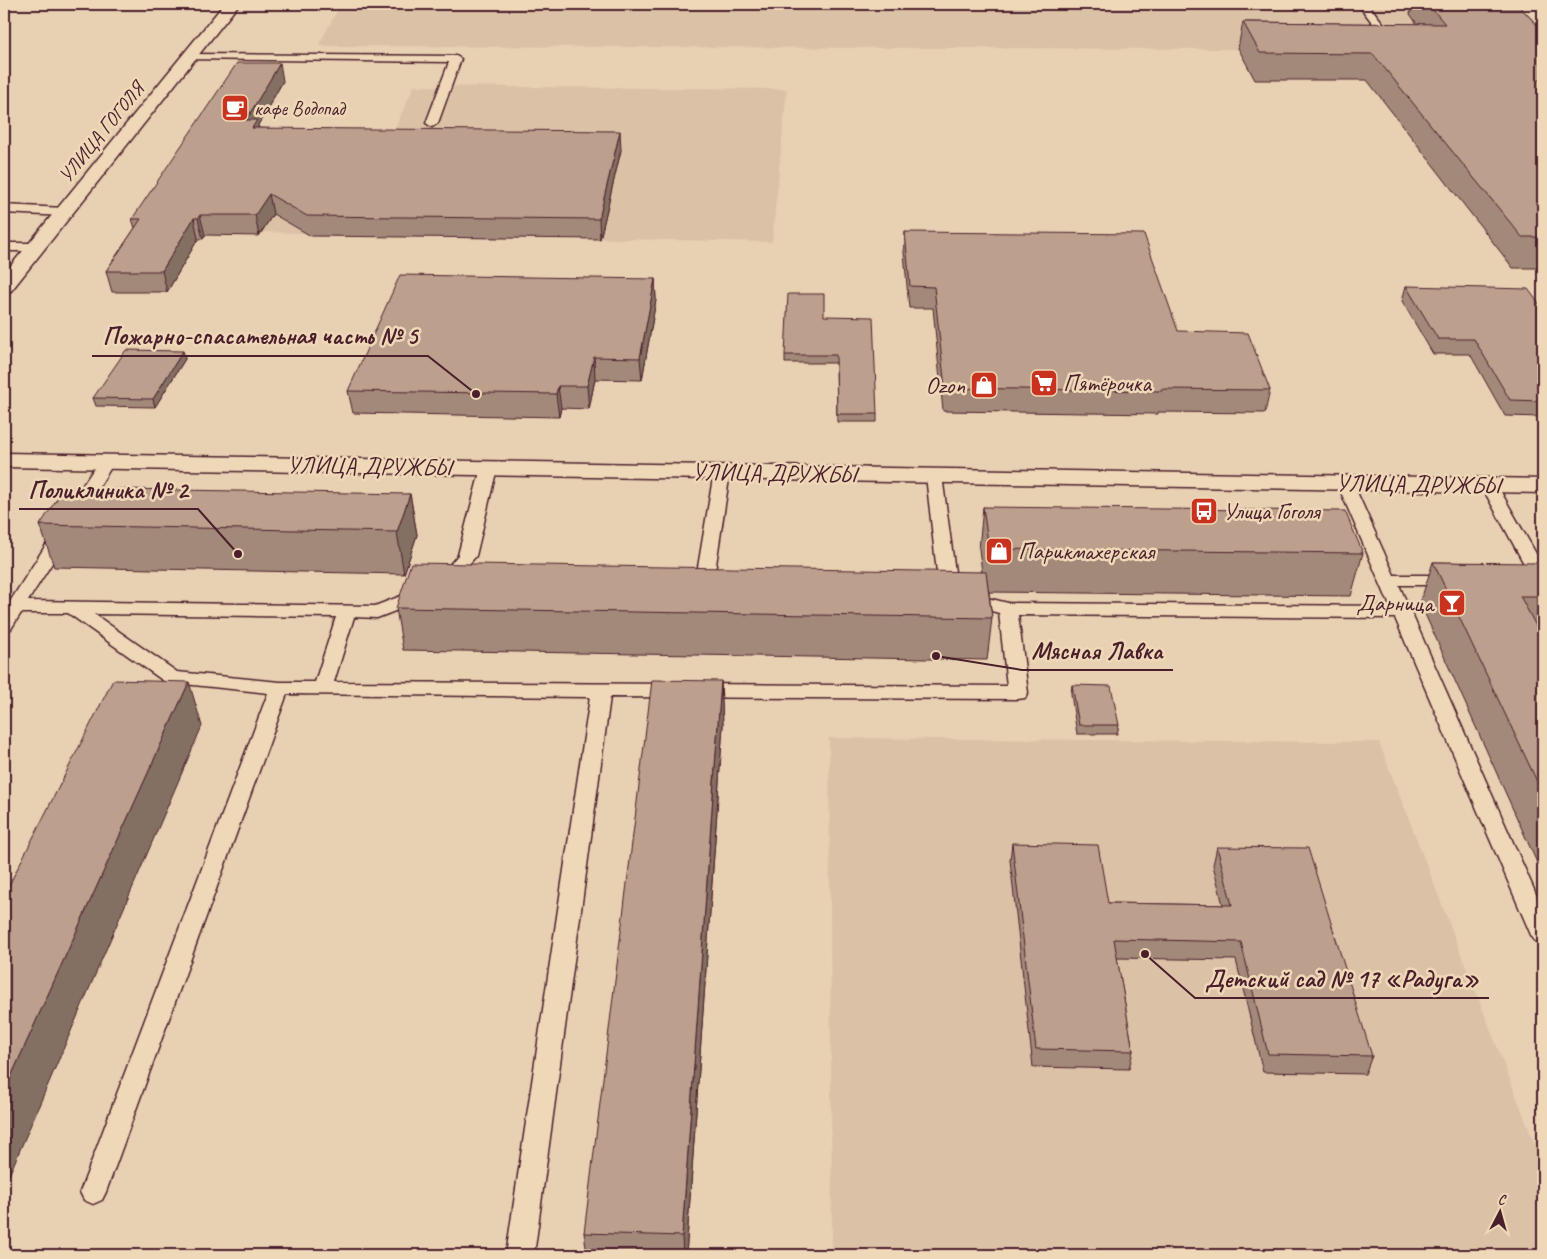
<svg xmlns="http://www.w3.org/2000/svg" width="1547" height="1259" font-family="Caveat,sans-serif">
  <rect width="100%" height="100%" fill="#e8d1b2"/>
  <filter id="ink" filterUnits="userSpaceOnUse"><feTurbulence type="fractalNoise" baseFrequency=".02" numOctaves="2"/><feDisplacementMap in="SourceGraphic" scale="10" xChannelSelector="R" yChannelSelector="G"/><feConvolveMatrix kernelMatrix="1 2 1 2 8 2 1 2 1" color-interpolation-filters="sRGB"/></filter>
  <g filter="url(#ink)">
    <!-- built -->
    <g fill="#dbc2a7">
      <path d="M341 4H1487L1529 50 318 46Z"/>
      <path d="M414 86 787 89 772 242 250 232 309 141H389Z"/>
      <path d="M829 738 1379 742 1543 1165V1255H832Z"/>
    </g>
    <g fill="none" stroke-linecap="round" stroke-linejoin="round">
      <!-- lane casing -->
      <g stroke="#4a1f2b" stroke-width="3">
        <g id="lane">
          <path d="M1358 4H1368L1386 27 1385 29H1377Z"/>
          <path d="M188 54 456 56 461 59 438 123 432 127 426 123 449 62 184 59V55Z"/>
          <path d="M4 205 64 208 70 212 64 216 4 213Z"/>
          <path d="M4 243H36L43 247 36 251H4Z"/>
          <path d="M107 456 115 461 85 509 82 513H70L67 509 101 458Z"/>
          <path d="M489 463 495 464 497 468 476 556 450 586H438L435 582 458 555 481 468 483 464Z"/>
          <path d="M722 467 728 468 730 472 712 591 709 595H697L694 591 714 472 716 468Z"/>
          <path d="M934 471 940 472 942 476 958 594 955 598H940L937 594 939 590 926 476 928 472Z"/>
          <path d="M1345 478 1351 479 1353 483 1394 575H1453L1459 576 1462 580 1459 584 1453 585H1399L1543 910V944L1535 941 1531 935 1395 618 1018 615 1028 693 1025 698 1018 699 610 697 534 1255H506L590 697 287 694 106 1192 102 1200 93 1204 84 1200 80 1192 268 693 165 682 68 613H21L11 629 4 631V611L56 529H68L71 533 28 601 375 606 414 591H426L429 595 426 599 377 618 354 617 334 682 1007 686 999 613 961 603 958 599 961 595 967 593 1008 603 1390 606 1337 483 1339 479ZM94 614 336 617 315 682H280L177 672Z"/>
          <path d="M1489 480 1495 481 1497 485 1543 566V587L1537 586 1534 582 1481 485 1483 481Z"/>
        </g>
      </g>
      <!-- street casing -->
      <g stroke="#4a1f2b" stroke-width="3">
        <path id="street" d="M224 4H239L11 291 4 293V274Z"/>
      </g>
      <!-- secondary casing -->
      <g stroke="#4a1f2b" stroke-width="3">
        <path id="secondary" d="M4 453 1543 479V493L4 467Z"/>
      </g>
      <!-- lane -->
      <use href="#lane" fill="#efd8b8" fill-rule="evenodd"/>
      <!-- street -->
      <use href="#street" fill="#efd8b8" fill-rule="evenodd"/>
      <!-- secondary -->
      <use href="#secondary" fill="#efd8b8" fill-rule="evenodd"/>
    </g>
    <!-- wall -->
    <g fill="#a28979" stroke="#4a1f2b">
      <path d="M1412 4H1517L1543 31V268H1513L1367 80H1255L1238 48 1243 22 1417 24 1410 14Z"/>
      <path d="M283 81 258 125V128L621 150 600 239 311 236 273 214 259 236 205 235 203 239H198L167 292H112L106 271 135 228 132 219Z"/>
      <path d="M905 232 1178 331 1270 390 1265 413 1158 412V414L943 411 933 308H909L904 253Z"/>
      <path d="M655 279 656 300 642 380 595 379 589 409 561 408 559 417 353 413 348 391Z"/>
      <path d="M1406 286 1543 309V417L1505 416 1470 354H1433L1402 301Z"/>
      <path d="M824 316 877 414V422H837L836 363H785V355Z"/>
      <path d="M183 351 185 359 155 407 96 406 93 398Z"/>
      <path d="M410 494 417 535 404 574 54 567 40 525Z"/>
      <path d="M983 507 1363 553 1351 596 989 592 992 618 987 660 403 650 396 608 982 572 979 549Z"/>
      <path d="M1433 562 1543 564V876L1420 603Z"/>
      <path d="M721 681 723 725 686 1255H587L584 1233Z"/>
      <path d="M1072 685 1119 725 1117 734H1077L1071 694Z"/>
      <path d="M1012 843 1108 903 1223 905 1213 865 1217 847 1372 1056 1365 1074 1263 1072 1236 960 1117 958 1133 1051 1129 1069 1033 1067 1010 860Z"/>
    </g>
    <!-- shaded-wall -->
    <g fill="#846f63" stroke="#4a1f2b">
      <path d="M280 63 283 81 258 125 261 139 246 120Z"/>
      <path d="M620 131 621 150 600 239 599 219Z"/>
      <path d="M269 194 273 214 259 236 255 215Z"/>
      <path d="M200 215 205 235 203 239 198 218Z"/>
      <path d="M194 218 198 239 167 292 162 271Z"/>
      <path d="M655 279 656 300 642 380 640 358Z"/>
      <path d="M183 351 185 359 155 407 153 399Z"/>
      <path d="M594 357 595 379 589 409 587 386Z"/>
      <path d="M558 386 561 408 559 417 556 394Z"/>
      <path d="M410 494 417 535 404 574 397 532Z"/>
      <path d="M721 681 723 725 686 1255H683L682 1236Z"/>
      <path d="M189 682 202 726 4 1187V1092Z"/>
    </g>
    <!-- building -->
    <g fill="#bc9f8d" stroke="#4a1f2b">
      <path d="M1428 4H1517L1543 31V79H1538L1543 85V237H1522L1373 54 1260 53 1243 22 1445 24Z"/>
      <path d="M237 63H280L246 120H257L252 128 620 131 599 219 307 216 269 194 255 215H200L198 218H194L162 271H106L141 219H132Z"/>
      <path d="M905 232 1144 234 1178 331 1248 333 1270 390 1161 389 1162 391 945 388 934 287 910 286Z"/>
      <path d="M400 275 655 279 640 358 594 357 587 386H558L556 394 348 391Z"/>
      <path d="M1406 286 1528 289 1543 309V401L1510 400 1474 339H1438Z"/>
      <path d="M788 294H824V316L873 317 877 414H837L836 355H785Z"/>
      <path d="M126 350 183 351 153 399 93 398Z"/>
      <path d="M64 488 410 494 397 532 40 525Z"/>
      <path d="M983 507 1345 511 1363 553 989 549Z"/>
      <path d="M1433 562 1543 563V596H1520L1543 639V794Z"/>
      <path d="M411 563 986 572 992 618 396 608Z"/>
      <path d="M113 680 189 682 4 1092V895Z"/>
      <path d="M652 680 721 681 682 1236 584 1233Z"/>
      <path d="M1072 685 1111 686 1119 725H1079Z"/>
      <path d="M1012 843 1098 845 1108 903 1232 905 1217 847 1308 848 1372 1056 1268 1054 1241 942 1114 939 1133 1051 1036 1049Z"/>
    </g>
  </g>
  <!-- icons -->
  <defs>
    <g id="cafe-square" transform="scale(1.4375)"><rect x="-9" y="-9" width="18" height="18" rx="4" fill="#c8321e" stroke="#efd8b8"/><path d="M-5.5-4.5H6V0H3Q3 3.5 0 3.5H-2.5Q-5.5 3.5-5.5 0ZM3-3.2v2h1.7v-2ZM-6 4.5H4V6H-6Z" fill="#fff"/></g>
    <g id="supermarket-square" transform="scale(1.4375)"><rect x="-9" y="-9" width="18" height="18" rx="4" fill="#c8321e" stroke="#efd8b8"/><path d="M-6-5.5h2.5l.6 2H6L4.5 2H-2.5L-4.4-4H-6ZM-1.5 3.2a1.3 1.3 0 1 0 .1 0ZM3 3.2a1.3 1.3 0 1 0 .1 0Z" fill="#fff"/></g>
    <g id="shop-square" transform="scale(1.4375)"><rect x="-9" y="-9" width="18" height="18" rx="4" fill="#c8321e" stroke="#efd8b8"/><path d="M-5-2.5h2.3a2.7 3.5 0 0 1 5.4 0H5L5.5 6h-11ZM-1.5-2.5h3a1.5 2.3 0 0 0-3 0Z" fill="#fff"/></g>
    <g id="bus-square" transform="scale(1.4375)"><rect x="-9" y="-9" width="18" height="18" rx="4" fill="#c8321e" stroke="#efd8b8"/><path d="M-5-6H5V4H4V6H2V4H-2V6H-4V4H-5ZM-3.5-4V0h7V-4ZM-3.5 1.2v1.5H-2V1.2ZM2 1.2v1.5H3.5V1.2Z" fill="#fff"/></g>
    <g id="bar-square" transform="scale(1.4375)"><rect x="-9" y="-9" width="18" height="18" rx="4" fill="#c8321e" stroke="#efd8b8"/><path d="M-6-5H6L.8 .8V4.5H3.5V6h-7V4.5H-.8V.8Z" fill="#fff"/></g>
  </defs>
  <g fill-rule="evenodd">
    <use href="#cafe-square" x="235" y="108"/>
    <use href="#supermarket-square" x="1044" y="383"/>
    <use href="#shop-square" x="984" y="385"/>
    <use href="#bus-square" x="1204" y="511"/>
    <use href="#shop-square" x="999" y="551"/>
    <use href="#bar-square" x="1452" y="603"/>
  </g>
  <g text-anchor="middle" stroke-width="5" stroke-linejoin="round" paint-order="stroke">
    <!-- far-poi labels -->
    <g font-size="20" fill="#4a1f2b" stroke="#efd8b8" text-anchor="start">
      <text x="254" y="115">кафе Водопад</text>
    </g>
    <!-- far-street labels -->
    <g font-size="20" fill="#4a1f2b" stroke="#efd8b8">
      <text transform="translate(101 132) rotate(-51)" y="7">УЛИЦА ГОГОЛЯ</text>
    </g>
    <!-- poi labels -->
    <g font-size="24" fill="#4a1f2b" stroke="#efd8b8" text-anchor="start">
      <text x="1063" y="391">Пятёрочка</text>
      <text x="965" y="393" text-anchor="end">Ozon</text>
      <text x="1223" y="519">Улица Гоголя</text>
      <text x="1018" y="559">Парикмахерская</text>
      <text x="1433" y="611" text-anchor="end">Дарница</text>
    </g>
    <!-- street labels -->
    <g font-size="24" fill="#4a1f2b" stroke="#efd8b8">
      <text transform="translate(369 466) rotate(1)" y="8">УЛИЦА ДРУЖБЫ</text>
      <text transform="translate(774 473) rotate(1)" y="8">УЛИЦА ДРУЖБЫ</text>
      <text transform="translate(1418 484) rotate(1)" y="8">УЛИЦА ДРУЖБЫ</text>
    </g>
  </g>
  <!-- callouts -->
  <path fill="none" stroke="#4a1f2b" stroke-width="2" d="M476 394L428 356H92M238 554L198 509H19M936 656L1022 670H1173M1145 954L1195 998H1489"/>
  <g fill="#4a1f2b" stroke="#efd8b8" stroke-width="2">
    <circle cx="476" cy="394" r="5"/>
    <circle cx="238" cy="554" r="5"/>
    <circle cx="936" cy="656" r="5"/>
    <circle cx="1145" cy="954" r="5"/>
  </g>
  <g font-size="25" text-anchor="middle" font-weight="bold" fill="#4a1f2b" stroke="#efd8b8" stroke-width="5" stroke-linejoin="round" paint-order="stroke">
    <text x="260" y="344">Пожарно-спасательная часть № 5</text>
    <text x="108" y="498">Поликлиника № 2</text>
    <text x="1097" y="659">Мясная Лавка</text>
    <text x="1342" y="987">Детский сад № 17 «Радуга»</text>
  </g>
  <!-- margin -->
  <rect width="1547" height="1259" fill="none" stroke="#efd8b8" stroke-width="20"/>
  <rect x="10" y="10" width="1527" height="1239" fill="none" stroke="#4a1f2b" stroke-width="2" filter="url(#ink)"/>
  <!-- north arrow -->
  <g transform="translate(1500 1212) rotate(6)" stroke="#efd8b8" stroke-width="4" paint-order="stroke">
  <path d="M0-4L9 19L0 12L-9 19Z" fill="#4a1f2b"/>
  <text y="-8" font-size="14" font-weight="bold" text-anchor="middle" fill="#4a1f2b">С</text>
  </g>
</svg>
